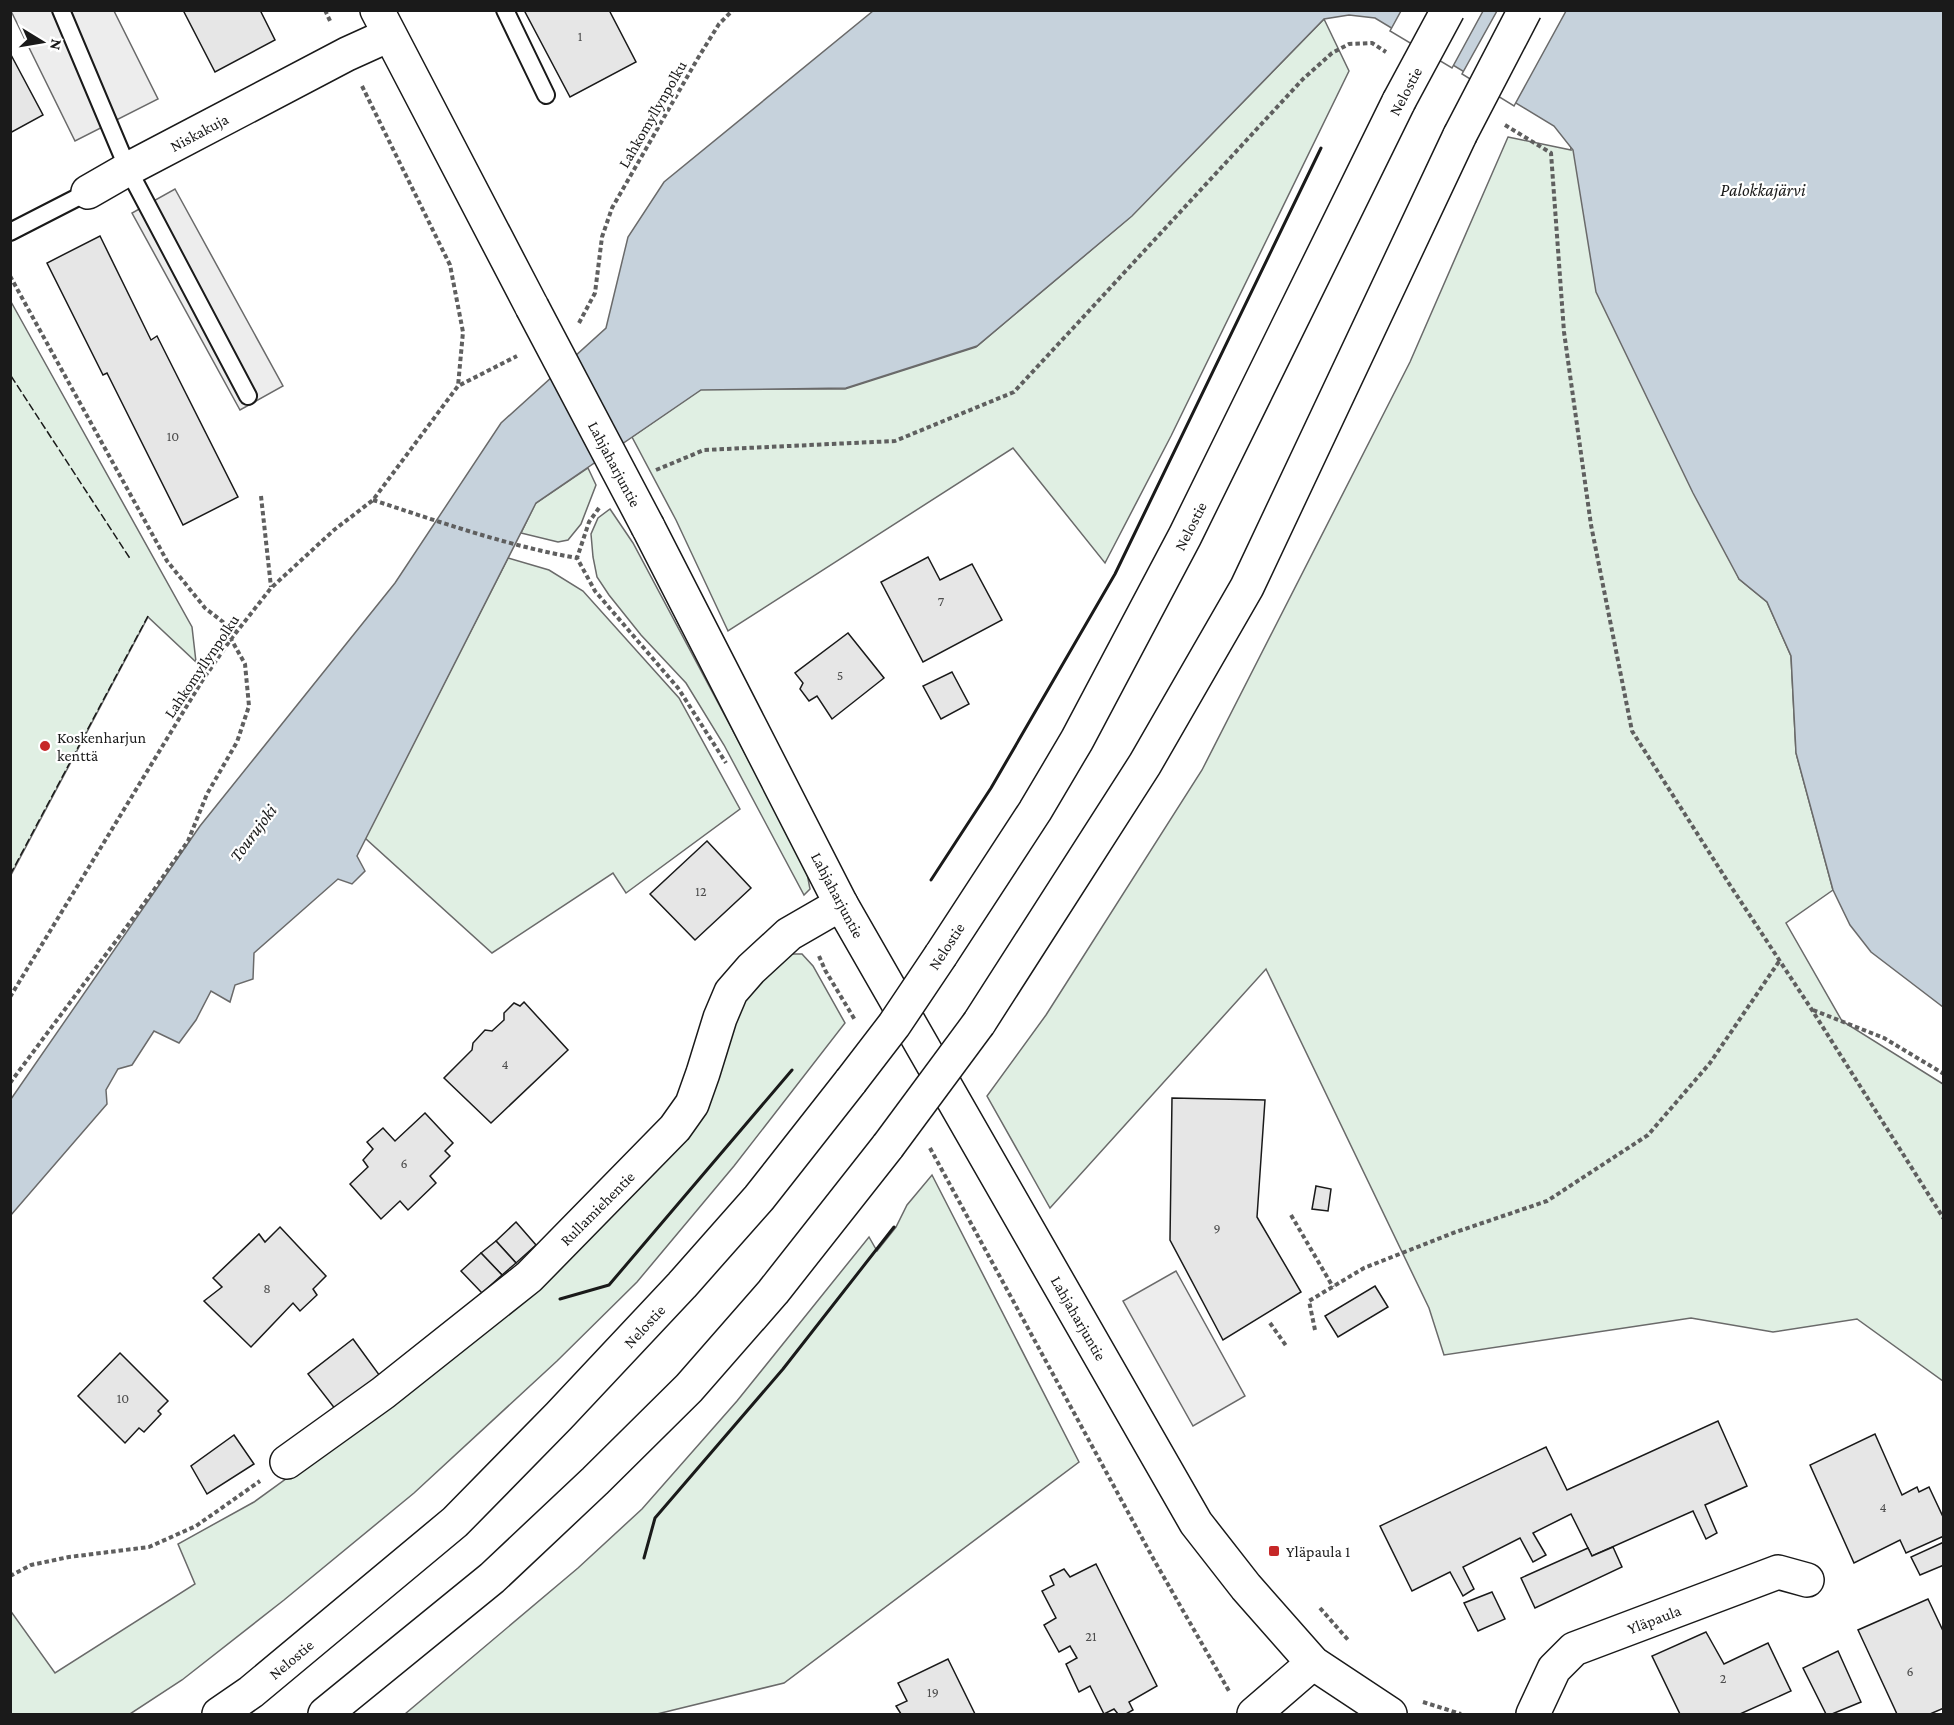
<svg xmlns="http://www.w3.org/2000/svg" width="1954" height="1725" font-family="'Crimson Pro',serif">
  <rect width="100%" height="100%" fill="#fff"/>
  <!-- green -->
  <g fill="#e0efe3" stroke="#6a6a6a" stroke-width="1.5">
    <path d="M1324 19 1349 71 1171 436 1105 563 1013 448 728 631 676 520 632 437 701 389H845L976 347 1129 218Z"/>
    <path d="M1508 137 1571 150 1570 141 1739 579 1767 602 1791 656 1796 753 1833 890 1786 923 1842 1021 1943 1084V1381L1857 1319 1773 1332 1691 1318 1444 1355 1429 1308 1266 969 1050 1208 987 1096 1046 1015 1202 770 1410 362Z"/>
    <path d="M10 300 192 627 196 662 148 617 11 875Z"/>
    <path d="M588 468 596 485 581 524 568 540 558 542 521 533 535 504Z"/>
    <path d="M610 509 633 543 806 868 810 889 804 895 724 745 686 683 641 635 609 595 597 577 593 557 591 534 598 518Z"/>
    <path d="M508 558 549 570 583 591 679 698 740 809 626 893 613 873 492 953 365 838Z"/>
    <path d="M791 954H802L813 966 845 1023 734 1166 637 1282 557 1361 414 1493 284 1600 182 1680 130 1714H11L10 1610 55 1673 195 1584 178 1544 254 1502 323 1452 608 1218 743 991Z"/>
    <path d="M932 1175 1079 1462 784 1683 657 1714H405L578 1568 642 1509 737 1401 869 1237 877 1251 896 1227 907 1205Z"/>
  </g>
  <!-- parking -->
  <g fill="#ededed" stroke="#6a6a6a" stroke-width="1.5">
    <path d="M11 11H114L158 99 75 141Z"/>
    <path d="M175 189 283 386 240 410 132 213Z"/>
    <path d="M1176 1271 1245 1396 1193 1426 1123 1301Z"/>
  </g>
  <!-- water -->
  <path fill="#c6d2dc" stroke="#6a6a6a" stroke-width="1.5" d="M873 11H1943V1007L1871 952 1850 925 1833 890 1796 753 1791 656 1767 602 1739 579 1693 493 1596 292 1573 150 1554 126 1375 18 1349 15 1324 19 1132 216 977 346 846 388 701 390 536 503 357 856 365 871 352 884 338 879 254 953 253 979 235 985 230 1002 211 991 196 1020 179 1043 154 1031 132 1065 118 1069 106 1090 107 1104 11 1215V1099L200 826 395 583 501 423 606 328 628 237 664 182Z"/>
  <!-- pier -->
  <g fill="#fff" stroke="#6a6a6a" stroke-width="1.5">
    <path d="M1401 11H1483L1452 68 1390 31Z"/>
    <path d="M1497 11H1566L1514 106 1462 74Z"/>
  </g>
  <!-- building -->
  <g fill="#e6e6e6" stroke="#1a1a1a" stroke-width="1.5">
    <path d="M183 10H260L275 40 215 72Z"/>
    <path d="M524 10H609L636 62 570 97Z"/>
    <path d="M10 53 43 115 10 133Z"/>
    <path d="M100 236 151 340 157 336 238 497 183 525 107 373 103 375 47 263Z"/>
    <path d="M928 557 940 580 972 564 1002 620 923 662 881 582Z"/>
    <path d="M848 633 884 678 832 719 817 696 809 701 800 689 803 683 795 673Z"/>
    <path d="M952 672 969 704 941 719 923 686Z"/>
    <path d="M707 841 751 888 695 940 650 894Z"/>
    <path d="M524 1002 568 1050 491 1123 444 1078 472 1050 473 1043 485 1030 492 1031 504 1020V1013L514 1003 520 1006Z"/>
    <path d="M1172 1098 1265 1100 1257 1217 1301 1292 1223 1340 1170 1240Z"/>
    <path d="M425 1113 453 1143 445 1151 450 1156 430 1176 436 1183 408 1210 400 1201 381 1219 350 1184 368 1167 363 1160 373 1149 367 1142 383 1128 395 1141Z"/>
    <path d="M1316 1186 1331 1189 1328 1211 1312 1209Z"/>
    <path d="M516 1222 536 1245 516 1263 496 1241Z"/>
    <path d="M280 1227 326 1276 313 1289 317 1295 300 1311 293 1303 251 1347 204 1301 222 1287 213 1278 259 1234 265 1242Z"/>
    <path d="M496 1241 516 1263 502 1275 481 1253Z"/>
    <path d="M481 1253 502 1275 482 1293 461 1271Z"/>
    <path d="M1375 1286 1388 1307 1338 1337 1325 1316Z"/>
    <path d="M353 1339 380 1376 336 1410 308 1374Z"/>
    <path d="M120 1353 168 1401 158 1411 161 1414 144 1432 139 1428 125 1443 78 1396Z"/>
    <path d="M1718 1421 1747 1486 1705 1505 1717 1533 1706 1539 1693 1511 1592 1556 1571 1514 1533 1533 1546 1555 1533 1562 1520 1538 1463 1567 1474 1589 1463 1596 1450 1572 1412 1591 1380 1526 1546 1447 1567 1490Z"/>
    <path d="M1875 1434 1902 1495 1917 1487 1919 1492 1929 1487 1944 1519V1536L1906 1553 1900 1540 1854 1563 1810 1465Z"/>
    <path d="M234 1435 254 1464 207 1494 191 1466Z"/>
    <path d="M1944 1542V1565L1920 1575 1911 1557Z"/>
    <path d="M1613 1547 1622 1567 1535 1608 1521 1578 1588 1548 1592 1556Z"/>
    <path d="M1096 1564 1157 1686 1129 1702 1133 1710 1126 1714H1118L1114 1709 1104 1714 1090 1686 1079 1692 1066 1664 1077 1658 1070 1646 1059 1652 1044 1625 1056 1618 1042 1591 1054 1585 1050 1576 1064 1569 1070 1577Z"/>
    <path d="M1492 1592 1505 1619 1478 1631 1464 1603Z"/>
    <path d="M1928 1599 1944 1633V1708L1930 1714H1897L1858 1630Z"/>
    <path d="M1706 1632 1724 1664 1768 1643 1791 1691 1740 1714H1680L1652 1656Z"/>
    <path d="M1838 1651 1861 1702 1832 1714H1826L1803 1668Z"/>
    <path d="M948 1659 975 1714H901L896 1706 907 1701 898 1683Z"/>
  </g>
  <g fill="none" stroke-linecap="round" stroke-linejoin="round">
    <!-- lane casing -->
    <g stroke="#1a1a1a" stroke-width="20">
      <g id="lane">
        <path d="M61 10 128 169 248 396"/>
        <path d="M505 10 546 95"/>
        <path d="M10 232 88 192"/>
      </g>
    </g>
    <!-- street casing -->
    <g stroke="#1a1a1a" stroke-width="36">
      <g id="street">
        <path d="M88 192 128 169 347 54 389 35"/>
        <path d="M287 1462 383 1393 529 1277 675 1128 692 1104 703 1073 720 1018 731 992 751 969 789 934 841 904"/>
        <path d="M1254 1714 1313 1663"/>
        <path d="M1533 1714 1554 1669 1574 1649 1778 1572 1807 1580"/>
      </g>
    </g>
    <!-- secondary casing -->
    <g stroke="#1a1a1a" stroke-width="36">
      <g id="secondary">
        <path d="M377 10 532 307"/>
        <path d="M648 527 841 904 1196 1523 1246 1587 1313 1663 1390 1714"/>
      </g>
    </g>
    <!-- highway casing -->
    <g stroke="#1a1a1a" stroke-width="36">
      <g id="highway">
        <path d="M941 955 1035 811 1077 740 1185 536 1399 101"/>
        <path d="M979 1023 1145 764 1247 587 1460 135"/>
        <path d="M219 1714 251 1692 455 1522 559 1416 682 1285 759 1198 851 1081"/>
        <path d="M325 1714 492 1578 595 1481 689 1388 773 1292 888 1146"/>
      </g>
    </g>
    <!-- path -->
    <g stroke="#5f5f5f" stroke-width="4" stroke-dasharray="4.5 3" stroke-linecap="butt">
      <path d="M325 10 331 23"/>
      <path d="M362 86 450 265 463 332 458 386"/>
      <path d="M1505 125 1551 153 1564 332 1591 525 1632 731 1728 882 1812 1010 1944 1219"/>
      <path d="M10 276 167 561 205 608 236 632"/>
      <path d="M579 323 595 293 602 237 612 208 698 58 719 24 733 10"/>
      <path d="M656 470 704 450 895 441 1014 392 1303 79 1332 53 1349 44 1372 43 1386 52"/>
      <path d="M261 496 271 587"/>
      <path d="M373 500C440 522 508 546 577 558"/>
      <path d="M599 508 589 522 577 558 595 591 678 688 726 763"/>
      <path d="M819 956 825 970 855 1020"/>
      <path d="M10 997 202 681 231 639 271 588 334 530 373 500 458 386 517 356"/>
      <path d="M1813 1010 1884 1038 1944 1074"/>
      <path d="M10 1083 151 894 188 841 207 794 237 742 249 706 245 664 231 639"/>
      <path d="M930 1148 1154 1560 1229 1691"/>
      <path d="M1291 1215 1333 1287"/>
      <path d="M1270 1323 1287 1347"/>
      <path d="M1315 1330 1309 1301 1364 1268 1453 1233 1547 1201 1648 1135 1710 1063 1780 960"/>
      <path d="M10 1576 31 1565 69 1557 149 1547 196 1526 260 1481"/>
      <path d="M1320 1608 1349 1641"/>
      <path d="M1423 1702 1461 1714"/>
    </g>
    <!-- lane -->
    <use href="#lane" stroke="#fff" stroke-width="16"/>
    <!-- street -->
    <use href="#street" stroke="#fff" stroke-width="33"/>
    <!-- secondary -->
    <use href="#secondary" stroke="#fff" stroke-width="33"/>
    <!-- highway -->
    <use href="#highway" stroke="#fff" stroke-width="33"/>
    <!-- secondary-bridge casing -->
    <g stroke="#1a1a1a" stroke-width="36" stroke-linecap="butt">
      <path id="secondary-bridge" d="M532 307 648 527"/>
    </g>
    <!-- highway-bridge casing -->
    <g stroke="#1a1a1a" stroke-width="36" stroke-linecap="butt">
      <g id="highway-bridge">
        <path d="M1399 101 1448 10"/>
        <path d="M1460 135 1525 10"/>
        <path d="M851 1081 894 1025 941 955"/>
        <path d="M888 1146 979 1023"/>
      </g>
    </g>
    <!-- secondary-bridge -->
    <use href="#secondary-bridge" stroke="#fff" stroke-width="33"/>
    <!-- highway-bridge -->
    <use href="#highway-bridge" stroke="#fff" stroke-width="33"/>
    <!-- fence -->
    <g stroke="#1a1a1a" stroke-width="1.5" stroke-dasharray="8 3" stroke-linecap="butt">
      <path d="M11 376 131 560"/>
      <path d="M10 875 148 616"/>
    </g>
    <!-- wall -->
    <g stroke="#1a1a1a" stroke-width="3">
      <path d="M931 880 991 788 1115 574 1321 148"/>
      <path d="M560 1299 609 1285 792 1070"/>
      <path d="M644 1558 655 1518 783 1369 894 1227"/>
    </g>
  </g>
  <!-- markers -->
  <g fill="#c62828" stroke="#fff" stroke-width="2">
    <circle cx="45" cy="746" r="6"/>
    <rect x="1268" y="1545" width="12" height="12" rx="3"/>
  </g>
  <g text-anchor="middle" stroke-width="4.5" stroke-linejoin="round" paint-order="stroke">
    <!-- number labels -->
    <g font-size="14" fill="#4d4d4d">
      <text x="580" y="41">1</text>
      <text x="173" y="441">10</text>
      <text x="941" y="606">7</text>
      <text x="840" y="680">5</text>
      <text x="701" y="896">12</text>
      <text x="505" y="1069">4</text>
      <text x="404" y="1168">6</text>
      <text x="1217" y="1233">9</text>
      <text x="267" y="1293">8</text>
      <text x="123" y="1403">10</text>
      <text x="1883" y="1512">4</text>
      <text x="1091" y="1641">21</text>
      <text x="1910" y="1676">6</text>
      <text x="1723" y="1683">2</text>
      <text x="933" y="1697">19</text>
    </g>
    <!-- street labels -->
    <g font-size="16" fill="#1a1a1a" stroke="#fff">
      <text transform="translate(1405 91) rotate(-62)" y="6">Nelostie</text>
      <text transform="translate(652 114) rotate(-60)" y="6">Lahkomyllynpolku</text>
      <text transform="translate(199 132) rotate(-28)" y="6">Niskakuja</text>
      <text transform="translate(615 464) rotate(62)" y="6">Lahjaharjuntie</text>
      <text transform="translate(1190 526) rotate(-63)" y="6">Nelostie</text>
      <text transform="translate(201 666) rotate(-56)" y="6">Lahkomyllynpolku</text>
      <text transform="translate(838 895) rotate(62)" y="6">Lahjaharjuntie</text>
      <text transform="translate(946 946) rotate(-57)" y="6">Nelostie</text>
      <text transform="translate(597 1208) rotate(-45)" y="6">Rullamiehentie</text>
      <text transform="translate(1079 1318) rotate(60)" y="6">Lahjaharjuntie</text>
      <text transform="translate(644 1326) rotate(-47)" y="6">Nelostie</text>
      <text transform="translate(1654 1619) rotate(-21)" y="6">Yläpaula</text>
      <text transform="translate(291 1659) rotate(-40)" y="6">Nelostie</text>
    </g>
    <!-- poi labels -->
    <g font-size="16" fill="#1a1a1a" stroke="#fff" text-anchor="start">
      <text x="57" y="743">Koskenharjun<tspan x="57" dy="18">kenttä</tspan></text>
      <text x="1286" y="1557">Yläpaula 1</text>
    </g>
    <!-- water labels -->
    <g font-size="18" font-style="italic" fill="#1a1a1a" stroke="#fff">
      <text x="1763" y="196">Palokkajärvi</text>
      <text transform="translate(253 833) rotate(-53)" y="6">Tourujoki</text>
    </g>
  </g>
  <!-- border -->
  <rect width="1954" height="1725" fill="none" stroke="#1a1a1a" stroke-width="24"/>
  <!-- north arrow -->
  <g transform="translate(42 42) rotate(101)" stroke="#ffffff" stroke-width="4.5" paint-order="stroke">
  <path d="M0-4.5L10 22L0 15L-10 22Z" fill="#1a1a1a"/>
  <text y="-9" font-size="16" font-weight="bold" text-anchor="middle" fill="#1a1a1a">N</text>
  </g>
</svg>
